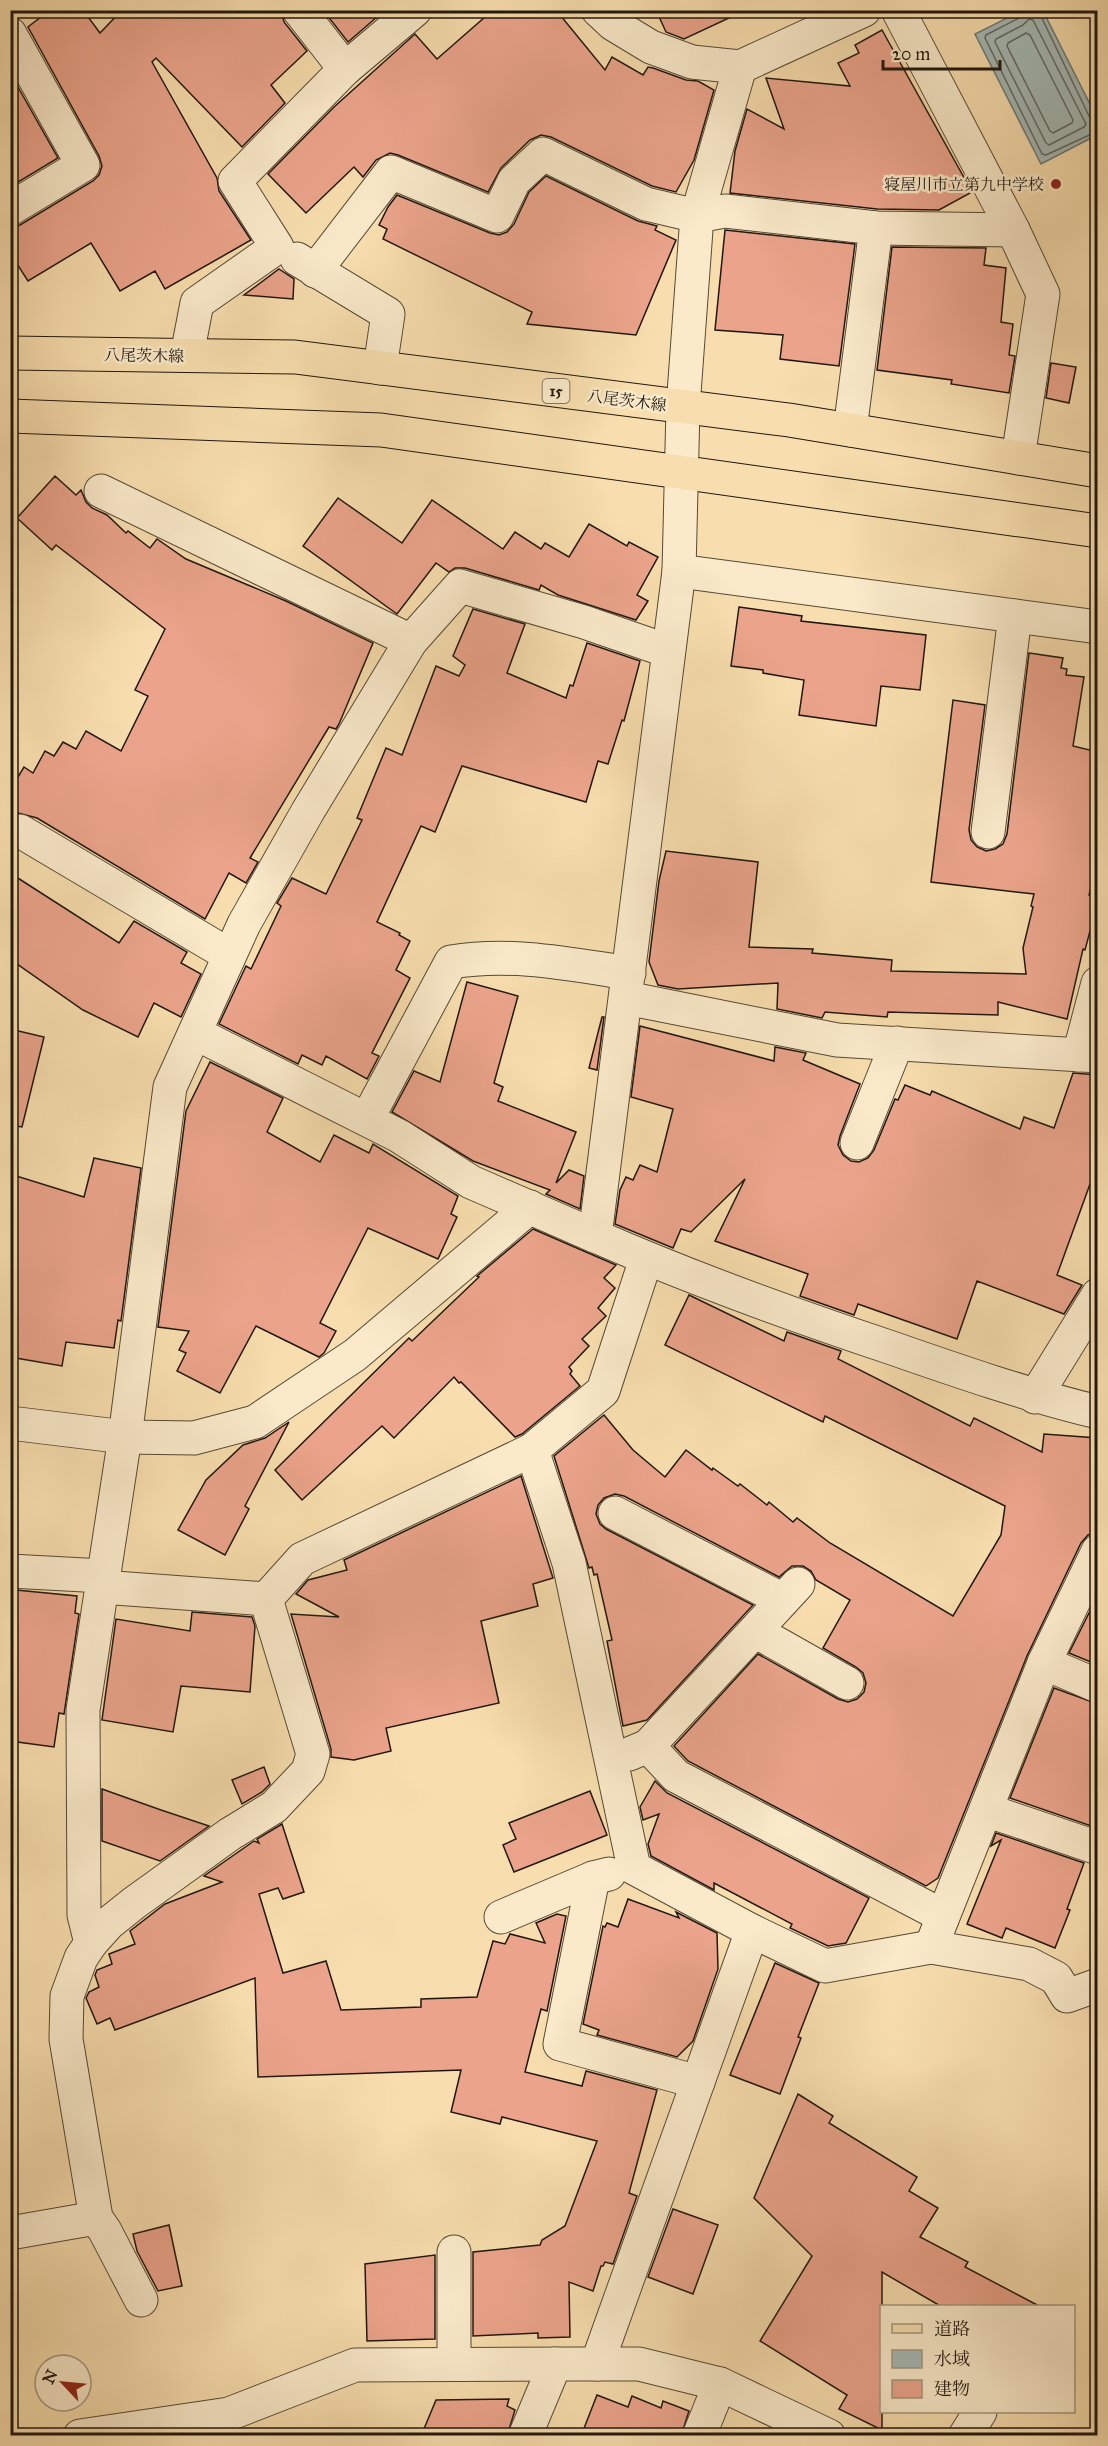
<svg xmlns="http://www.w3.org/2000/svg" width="1108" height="2446" font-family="'IM FELL Great Primer','Noto Serif JP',serif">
  <rect width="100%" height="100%" fill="#f8deae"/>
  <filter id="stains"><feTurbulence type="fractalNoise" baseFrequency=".00333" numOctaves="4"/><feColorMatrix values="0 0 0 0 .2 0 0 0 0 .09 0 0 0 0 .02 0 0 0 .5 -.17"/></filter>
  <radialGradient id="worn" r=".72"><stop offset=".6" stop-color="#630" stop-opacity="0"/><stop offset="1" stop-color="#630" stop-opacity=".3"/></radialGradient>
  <!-- water -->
  <path fill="#a3b9b6" stroke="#6e7873" stroke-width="1.5" d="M1021 11H1043L1097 118V135L1041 164 975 34Z"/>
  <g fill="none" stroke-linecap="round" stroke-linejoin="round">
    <!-- shore -->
    <g stroke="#616862" stroke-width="1.5">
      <path d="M1022 10 1019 18 986 35 985 38 1042 154 1046 155 1098 131"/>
      <path d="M1038 10 1089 116 1098 119"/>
      <path d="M1029 19 1033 20 1086 124 1084 127 1049 145 1046 143 995 42 996 39 1023 25Z"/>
      <path d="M1026 33 1030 35 1073 120 1072 123 1053 133 1050 131 1007 46 1008 43Z"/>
    </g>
  </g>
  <!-- building -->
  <g fill="#eba48b" stroke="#1f170f" stroke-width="1.5">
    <path d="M50 10H83L100 33 122 10H281L284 22 307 51 271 85 285 103 242 147 156 58 152 62 217 178 219 191 251 240 165 289 155 271 120 291 91 243 28 281 10 253V228L20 225 93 181 99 175 102 166 99 156 28 27Z"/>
    <path d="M323 10H385L348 42Z"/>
    <path d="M493 10H556L605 70 612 57 643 75 648 67 653 68 686 80 698 81 714 90 694 160 676 192 652 186 551 137 541 135 530 140 501 168 488 192 398 155 390 153 376 160 363 177 354 167 306 213 268 174 334 107 415 34 437 59Z"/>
    <path d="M656 10H746L684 39 666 32Z"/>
    <path d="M882 30 972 192 939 210 877 209 730 193 735 151 747 109 784 129 766 78 850 86 838 63 859 53 855 45Z"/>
    <path d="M10 73 58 158 10 187Z"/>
    <path d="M546 176 638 221 657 226 655 230 676 240 636 335 527 324 532 312 383 239 387 229 379 225 388 207 397 195 490 233 499 235 507 232 514 224 529 192Z"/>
    <path d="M725 230 855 244 839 366 780 359 783 335 715 330Z"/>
    <path d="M892 247 986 248 984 265 1006 268 1001 322 1013 324 1009 355 1015 356 1009 393 951 384 952 380 877 370Z"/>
    <path d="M279 269 294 279 293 299 244 295Z"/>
    <path d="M1051 363 1076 367 1069 403 1046 398Z"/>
    <path d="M55 476 76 495 81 490 86 502 92 508 107 515 126 533 128 531 150 548 157 539 186 559 286 601 373 643 339 724 336 729 329 727 250 858 258 862 246 883 229 873 205 919 37 818 10 811V790L24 767 33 773 45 751 54 756 63 742 76 749 86 731 121 751 148 696 135 690 165 629 56 545 52 550 17 518Z"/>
    <path d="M338 498 402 543 432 500 503 549 515 532 541 549 545 543 569 557 589 524 627 546 629 542 658 557 637 595 648 601 636 620 558 595 541 585 539 590 465 568H455L449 572 436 563 397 614 303 546Z"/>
    <path d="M739 607 802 616 801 621 926 635 920 690 881 686 876 726 799 715 804 680 763 673V670L731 666Z"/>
    <path d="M473 609 525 624 507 673 566 698 570 685 573 686 587 643 640 661 624 721 622 720 608 764 598 761 586 802 462 766 435 832 421 826 377 922 400 933 399 935 410 941 396 970 410 978 372 1053 379 1056 367 1079 326 1056 322 1065 302 1055 298 1064 219 1024 246 966 251 969 281 906 277 903 292 878 326 894 362 820 357 818 386 748 402 755 436 666 459 676 465 665 453 656Z"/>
    <path d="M1029 653 1063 658 1061 668 1067 669 1066 675 1084 677 1073 746 1098 752V861L1089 895 1098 897V901L1085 950 1083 949 1067 1019 998 1002V1015L888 1012 887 1017 825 1012 822 1018 777 1009 778 983 678 989 658 985 649 962 659 881 666 851 758 862 749 947 813 949 812 953 892 960 891 971 1026 974 1023 948 1033 907 1031 906 1034 894 931 882 953 700 985 705 969 830 971 840 977 847 986 851 995 849 1003 844 1007 834Z"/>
    <path d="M10 873 119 943 134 921 187 952 181 963 201 974 181 1017 154 1003 138 1037 83 1010 10 959Z"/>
    <path d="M467 982 518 996 494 1083 503 1087 498 1101 576 1132 556 1183 569 1170 584 1176 580 1209 546 1194 550 1190 473 1161 392 1112 414 1071 440 1082Z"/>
    <path d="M602 1017H604L597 1070 589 1068Z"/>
    <path d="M640 1026 774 1061 775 1047 806 1053 803 1060 860 1084 840 1136 838 1145 843 1155 851 1161 859 1162 868 1158 874 1150 895 1099 898 1100 905 1085 930 1095 932 1091 1020 1129 1024 1117 1054 1128 1073 1073 1098 1075V1162L1057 1275 1082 1285 1064 1314 977 1281 957 1339 858 1304 854 1315 800 1296 808 1274 715 1241 745 1179 691 1232 681 1229 673 1248 615 1224 620 1190 626 1177 633 1180 640 1165 657 1172 673 1109 631 1097Z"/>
    <path d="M10 1029 44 1037 22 1127 10 1125Z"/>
    <path d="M210 1062 283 1098 267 1132 320 1162 334 1135 369 1153 373 1144 458 1196 451 1214 457 1217 438 1259 368 1228 320 1323 336 1331 324 1353 319 1357 256 1326 220 1393 177 1371 186 1353 179 1350 189 1331 158 1327 186 1111Z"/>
    <path d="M94 1158 141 1168 121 1321 118 1320 114 1348 66 1342 62 1366 10 1357V1174L84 1197Z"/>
    <path d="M533 1229 616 1265 604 1278 615 1288 598 1308 606 1316 582 1339 589 1346 569 1367 572 1371 570 1374 580 1386 522 1434 515 1437 461 1382 459 1383 454 1377 394 1438 382 1426 302 1500 275 1470 409 1338 412 1341 479 1277 477 1276Z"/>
    <path d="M689 1295 784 1341 787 1332 841 1351 838 1359 970 1426 974 1418 1042 1452 1044 1434 1098 1438V1532L1088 1535 1081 1543 1027 1656 938 1878 926 1886 688 1761 674 1746 758 1654 838 1699 848 1702 857 1699 864 1692 866 1683 863 1673 856 1667 823 1648 850 1600 816 1580 811 1571 803 1566H792L779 1577 624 1496 615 1494 604 1498 598 1505 596 1514 600 1524 606 1529 753 1605 647 1720 623 1726 607 1641 612 1640 597 1574 594 1575 592 1567 589 1568 554 1456 604 1415 633 1450 665 1477 686 1450 712 1470 713 1468 738 1486 740 1484 767 1505 769 1502 793 1522 797 1518 830 1543 953 1616 1001 1535 1005 1506 825 1416 823 1422 665 1345Z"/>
    <path d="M289 1422 245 1506 249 1509 225 1555 178 1530 206 1480 243 1445 265 1438Z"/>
    <path d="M521 1476 553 1578 533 1584 538 1606 481 1621 499 1703 386 1728 391 1751 354 1760 331 1757V1749L291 1614 339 1617 296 1594 308 1580 347 1570 344 1560Z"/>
    <path d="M16 1590 77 1596 75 1613 79 1614 64 1714 59 1713 54 1747 10 1741V1624Z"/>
    <path d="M1098 1595V1665L1069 1653Z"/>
    <path d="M192 1612 252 1617 255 1626 250 1692 181 1686 173 1732 102 1720 116 1619 190 1631Z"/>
    <path d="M1054 1688 1098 1704 1097 1828 1010 1798Z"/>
    <path d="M264 1767 270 1784 262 1792 242 1804 232 1780Z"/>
    <path d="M655 1781 667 1793 869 1898 846 1943 828 1946 790 1928 792 1924 714 1883V1890L651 1856 648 1844 659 1814 643 1820 640 1807Z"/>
    <path d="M102 1789 161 1810 209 1826 160 1861 102 1841Z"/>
    <path d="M590 1791 607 1835 514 1872 503 1845 516 1839 509 1823Z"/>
    <path d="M282 1824 304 1892 283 1899 278 1888 259 1894 283 1973 326 1961 341 2010 421 2007V1999L477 1997 493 1941 505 1944 510 1934 545 1943 536 1923 557 1914 566 1916 547 2011 541 2009 525 2072 582 2086 586 2071 657 2090 629 2193 637 2196 613 2264 605 2262 603 2266H601L593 2291 569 2282 570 2337 538 2338V2333L473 2336V2252L540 2245 542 2240 565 2226 597 2141 502 2117 500 2124 451 2112 461 2070 258 2077 255 1978 115 2030 110 2018 97 2024 86 1998 89 1992 99 1987 95 1975 97 1970 112 1964 109 1954 135 1944 130 1931 165 1904 222 1882 204 1876 254 1841 259 1843 257 1839Z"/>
    <path d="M996 1833 1084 1863 1067 1909 1070 1910 1055 1948 1006 1928 1002 1938 967 1924 1001 1840 991 1846Z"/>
    <path d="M628 1899 679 1918 676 1912 717 1933 718 1969 693 2041 677 2057 597 2035 599 2030 583 2024 603 1926 605 1927 607 1923 618 1927Z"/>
    <path d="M775 1963 819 1983 798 2037 801 2038 780 2094 730 2075Z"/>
    <path d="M798 2094 833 2116 829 2123 917 2177 909 2191 938 2208 920 2237 968 2262 965 2267 1041 2307H942L882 2272V2430L839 2409 847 2395 760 2341 812 2256 754 2198Z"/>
    <path d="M673 2209 718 2225 693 2294 648 2277Z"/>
    <path d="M169 2225 182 2286 158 2291 137 2251 133 2234Z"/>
    <path d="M435 2255V2339L367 2341 365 2264Z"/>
    <path d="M597 2395 628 2407 632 2396 661 2408 663 2401 689 2411 681 2436H581Z"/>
    <path d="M509 2399 507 2406 515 2410 507 2436H421L436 2400Z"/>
  </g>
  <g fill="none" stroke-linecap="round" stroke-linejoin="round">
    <!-- minor casing -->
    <g stroke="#554937" stroke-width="35">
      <g id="minor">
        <path d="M299 10 345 69 415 10"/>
        <path d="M598 10 613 24 651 47 692 62 740 67 864 10"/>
        <path d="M898 10 1013 230 1043 294 1018 458"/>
        <path d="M10 34 83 165 10 209"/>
        <path d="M740 67 697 216 683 407 679 571 595 1236C691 1278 790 1314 889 1347 958 1371 1027 1395 1098 1412"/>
        <path d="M297 259 388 314 380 368"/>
        <path d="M315 271 391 172 497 216 514 181 543 154 646 204 697 216 725 211 876 228 1013 230"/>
        <path d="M187 355 197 303 277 247 235 181 345 69"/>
        <path d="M850 430 876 228"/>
        <path d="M101 491 411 641"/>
        <path d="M679 571 1098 627"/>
        <path d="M20 831 229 955"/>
        <path d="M988 832 1015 616"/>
        <path d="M626 998 837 1040 1098 1056"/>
        <path d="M195 1033 399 1136 471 1182 595 1236"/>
        <path d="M1079 1055 1098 983"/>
        <path d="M367 1119 451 962C511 952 569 964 629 973"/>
        <path d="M857 1143 897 1043"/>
        <path d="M1035 1397 1098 1295"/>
        <path d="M10 1423 125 1437 194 1438 255 1422 355 1355 530 1207"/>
        <path d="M532 1450 569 1563 634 1868 752 1931 825 1966 931 1947 1029 1964 1056 1978 1067 1996 1098 1985"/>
        <path d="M615 1513 783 1600"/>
        <path d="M10 1571 103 1576"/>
        <path d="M101 1587 266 1599"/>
        <path d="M755 1631 847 1683"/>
        <path d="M1044 1663 1098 1686"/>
        <path d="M648 1746 676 1776 943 1916"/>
        <path d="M629 1754 648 1746 798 1584"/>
        <path d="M986 1810 1098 1848"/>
        <path d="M593 1878 560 2044 698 2082"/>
        <path d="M501 1917 593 1878 609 1874"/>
        <path d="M91 1943 84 1915 83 1710 125 1437 170 1087 244 924 308 811 411 641 460 586 584 622 668 651"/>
        <path d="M931 1947 1044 1663 1098 1551"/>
        <path d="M10 2233 96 2218"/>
        <path d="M141 2300 105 2231 96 2218 66 2039 67 1996 81 1958 91 1943 109 1923 134 1903 230 1834 274 1807 308 1771 313 1754 266 1599 302 1559 532 1450 603 1391 646 1259"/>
        <path d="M454 2364V2252"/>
        <path d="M597 2364 752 1931"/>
        <path d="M80 2436 229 2414 355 2365 579 2364H639L720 2384 829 2436"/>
        <path d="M525 2436 555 2364"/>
        <path d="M699 2436 720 2384"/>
        <path d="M965 2436 980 2412"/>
      </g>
    </g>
    <!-- major casing -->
    <g stroke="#1f170f" stroke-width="35">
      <g id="major">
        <path d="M10 353 295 357 789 420 1098 471"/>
        <path d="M10 416 381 430 1098 531"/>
      </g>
    </g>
    <!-- minor -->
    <use href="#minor" stroke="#faeaca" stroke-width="33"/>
    <!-- major -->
    <use href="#major" stroke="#f8deae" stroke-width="33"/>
  </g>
  <!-- markers -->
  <circle fill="#8f2418" stroke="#faeaca" stroke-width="2" cx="1056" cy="184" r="6"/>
  <g text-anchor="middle" stroke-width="5" stroke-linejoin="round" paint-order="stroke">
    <!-- shield labels -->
    <rect fill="#faeaca" stroke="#615647" stroke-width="1.5" x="542.5" y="379" width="27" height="24" rx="4.5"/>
    <g font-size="15" font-weight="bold" fill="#1f170f">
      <text x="556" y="396">15</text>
    </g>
    <!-- poi labels -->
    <g font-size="16" fill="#1f170f" stroke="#faeaca" text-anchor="end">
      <text x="1044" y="190">寝屋川市立第九中学校</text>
    </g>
    <!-- street labels -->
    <g font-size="16" fill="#1f170f" stroke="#faeaca">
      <text transform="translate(144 355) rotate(1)" y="6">八尾茨木線</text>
      <text transform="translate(627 400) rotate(7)" y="6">八尾茨木線</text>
    </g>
  </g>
  <!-- margin -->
  <rect width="1108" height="2446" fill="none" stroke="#f8deae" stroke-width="36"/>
  <rect x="12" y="12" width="1084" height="2422" fill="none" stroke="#1f170f" stroke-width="3"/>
  <rect x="18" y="18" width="1072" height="2410" fill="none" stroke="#1f170f" stroke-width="1.5"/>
  <!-- legend -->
  <rect x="880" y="2305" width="195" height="108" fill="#faeaca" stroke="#a2967f" stroke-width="1.5"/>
  <rect x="892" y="2324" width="30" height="9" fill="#f8deae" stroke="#a2967f" stroke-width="1.5"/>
  <text x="934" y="2335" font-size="18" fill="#1f170f">道路</text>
  <rect x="892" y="2350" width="30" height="18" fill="#a3b9b6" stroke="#a2967f" stroke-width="1.5"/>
  <text x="934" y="2365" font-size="18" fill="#1f170f">水域</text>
  <rect x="892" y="2380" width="30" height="18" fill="#eba48b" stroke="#a2967f" stroke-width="1.5"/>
  <text x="934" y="2395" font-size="18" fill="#1f170f">建物</text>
  <!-- north arrow -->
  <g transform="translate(63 2383) rotate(296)"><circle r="28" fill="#faeaca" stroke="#a2967f" stroke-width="1.5"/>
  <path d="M0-4.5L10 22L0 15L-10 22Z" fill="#8f2418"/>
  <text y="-9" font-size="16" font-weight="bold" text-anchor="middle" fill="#1f170f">N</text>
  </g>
  <!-- scale -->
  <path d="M883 60v9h117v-9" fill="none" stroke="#1f170f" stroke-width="3"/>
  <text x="892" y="60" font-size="18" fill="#1f170f" stroke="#faeaca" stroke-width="4.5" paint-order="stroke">20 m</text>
  <rect width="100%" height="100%" filter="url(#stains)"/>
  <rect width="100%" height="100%" fill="url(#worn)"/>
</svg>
